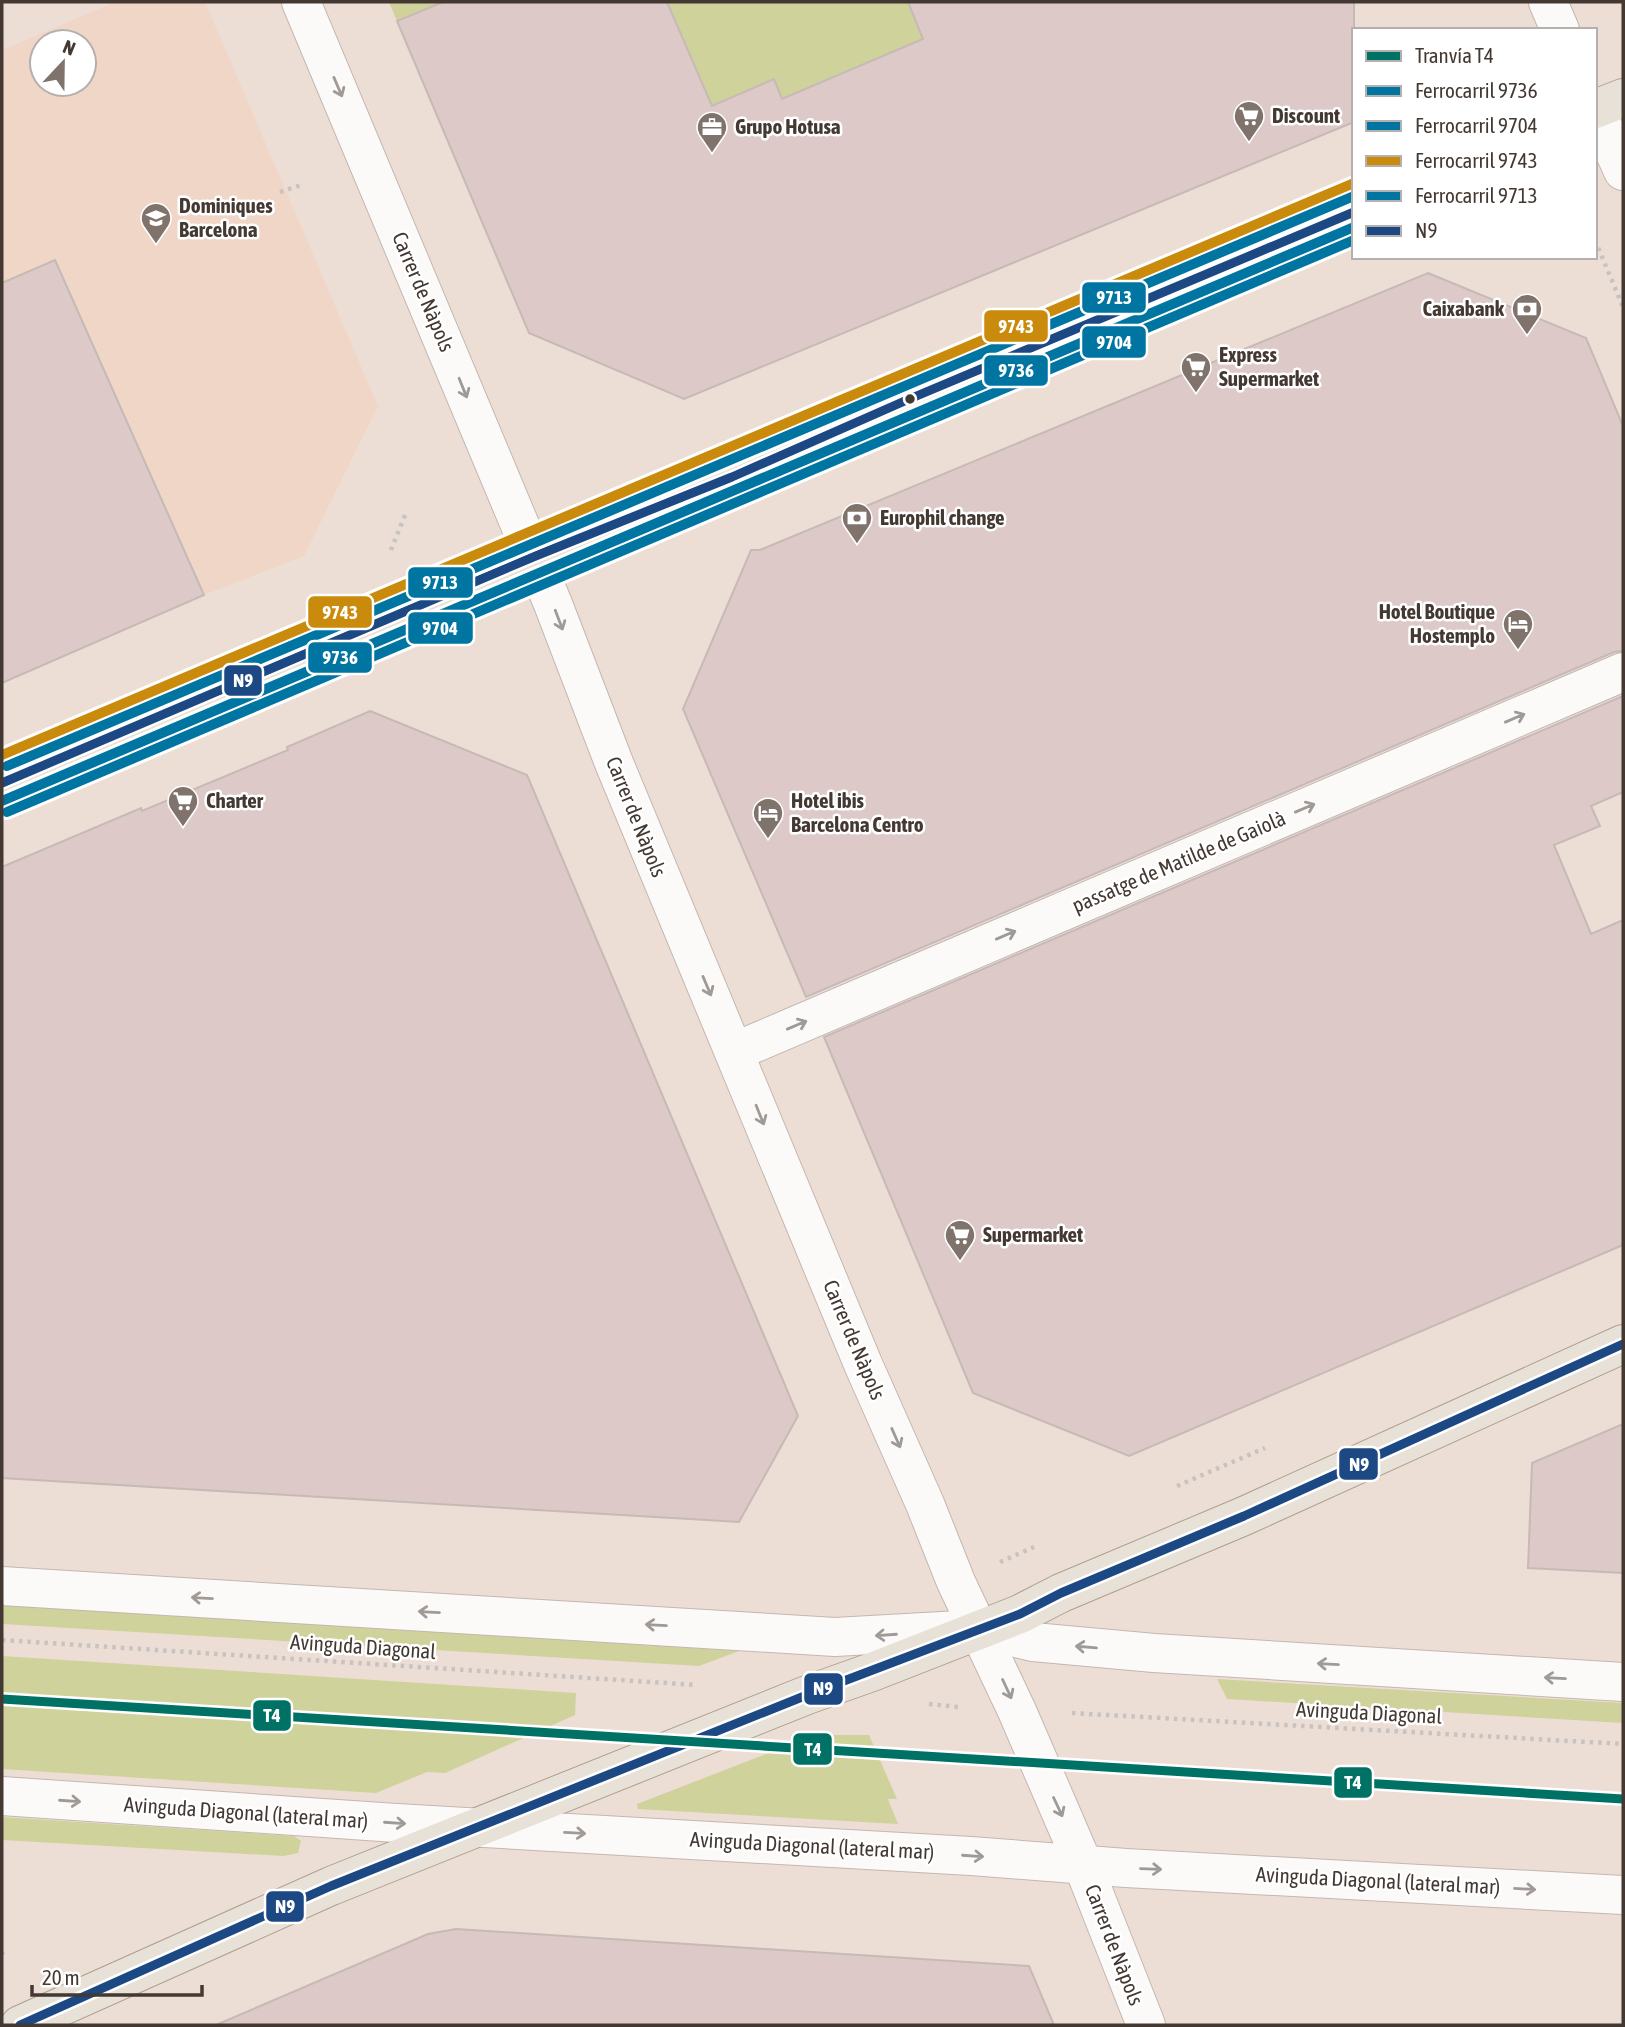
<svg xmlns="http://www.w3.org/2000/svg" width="1625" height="2027" font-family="'Asap Condensed',sans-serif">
  <rect width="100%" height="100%" fill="#edded5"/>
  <!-- built -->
  <path fill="#f0d6c7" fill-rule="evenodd" d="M115 2H205L378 406 304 556 204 595 2 683V50ZM42 42H84V84H42Z"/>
  <!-- green -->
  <g fill="#cfd29b">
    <path d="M389 2H443L397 21Z"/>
    <path d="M640 2H908L923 39 700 134Z"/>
    <path d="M2 1605 739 1651 699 1666 2 1624Z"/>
    <path d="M2 1656 576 1693 575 1715 445 1773 427 1772 376 1793 2 1769Z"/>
    <path d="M1217 1679 1623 1703V1723L1227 1699Z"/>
    <path d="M815 1735H869L897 1799H888L898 1824 638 1809 637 1804Z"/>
    <path d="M2 1817 294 1836 301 1841 298 1853 283 1856 2 1840Z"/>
  </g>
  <!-- building -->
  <g fill="#dcc9c8" stroke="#c6bab7" stroke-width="2">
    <path d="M443 2H667L712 106 774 79 782 99 923 39 908 2H1354V122L684 399 529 333 397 21Z"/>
    <path d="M55 260 204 595 2 683V283Z"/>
    <path d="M1428 273 1586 338 1623 426V651L1614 652 806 997 683 709 751 550H760Z"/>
    <path d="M1623 696V792L1591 806 1600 826 1554 845 1591 934 1623 920V1245L1129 1456 973 1393 824 1037Z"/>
    <path d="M370 711 527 775 798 1416 739 1522 2 1478V867L141 808 142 811 288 750 287 747Z"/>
    <path d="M1623 1424V1573L1528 1568 1532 1463Z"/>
    <path d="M456 1929 1029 1966 1054 2025H216L428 1934Z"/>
  </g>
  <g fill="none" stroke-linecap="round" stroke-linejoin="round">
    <!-- minor casing -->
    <g stroke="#c3b7b0" stroke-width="40">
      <g id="minor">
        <path d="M301 2 553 604 614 763 863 1364 925 1504 956 1582 1017 1711 1077 1850 1146 2025"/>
        <path d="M1548 2 1560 30"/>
        <path d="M1595 108 1623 171"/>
        <path d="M734 1052 1623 672"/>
        <path d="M2 1586 835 1637 978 1629 1033 1642 1154 1653 1623 1682"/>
        <path d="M2 1796 396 1823 971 1856 1126 1868 1623 1895"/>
      </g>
    </g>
    <!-- major casing -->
    <g stroke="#ae9f8d" stroke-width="40">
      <g id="major">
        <path d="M1595 109 1623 98"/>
        <path d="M2 783 533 557 732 477 907 400 1354 212"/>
        <path d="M20 2025 331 1886 807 1695 872 1672 1020 1614 1061 1593 1244 1516 1623 1344"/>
      </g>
    </g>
    <!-- path -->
    <g stroke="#c8c3c0" stroke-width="4.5" stroke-dasharray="3.5 5" stroke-linecap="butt">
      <path d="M280 192 304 184"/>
      <path d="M1595 240 1623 307"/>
      <path d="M391 550 405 515"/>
      <path d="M1177 1486 1265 1448"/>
      <path d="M1000 1562 1034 1547"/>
      <path d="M2 1640 697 1685"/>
      <path d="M929 1704 958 1707"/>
      <path d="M1072 1713 1623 1744"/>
      <path d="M2 1953 3 1955"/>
    </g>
    <!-- minor -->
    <use href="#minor" stroke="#fcfaf9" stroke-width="38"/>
    <!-- major -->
    <use href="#major" stroke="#e8e1d8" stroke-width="38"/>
    <!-- bus-1 casing -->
    <g stroke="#fff" stroke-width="14">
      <g id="bus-1">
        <path d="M2 783 533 557 732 477 907 400 1354 212"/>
        <path d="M20 2025 331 1886 807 1695 1020 1614 1061 1593 1244 1516 1623 1344"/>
      </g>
    </g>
    <!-- bus-1 -->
    <use href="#bus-1" stroke="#1c4883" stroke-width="9"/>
    <!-- rail-1 casing -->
    <g stroke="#fff" stroke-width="16">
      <path id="rail-1" d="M2 801 1354 227"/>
    </g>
    <!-- rail-2 casing -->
    <g stroke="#fff" stroke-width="16">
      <path id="rail-2" d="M7 812 1354 240"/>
    </g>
    <!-- rail-3 casing -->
    <g stroke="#fff" stroke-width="16">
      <path id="rail-3" d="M2 755 1354 183"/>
    </g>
    <!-- rail-4 casing -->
    <g stroke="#fff" stroke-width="16">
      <path id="rail-4" d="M7 766 1354 196"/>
    </g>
    <!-- rail-1 -->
    <use href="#rail-1" stroke="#0075a1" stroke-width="10"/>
    <!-- rail-2 -->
    <use href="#rail-2" stroke="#0075a1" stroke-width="10"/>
    <!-- rail-3 -->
    <use href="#rail-3" stroke="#ca8b0c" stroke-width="10"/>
    <!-- rail-4 -->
    <use href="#rail-4" stroke="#0075a1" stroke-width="10"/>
    <!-- tram-1 casing -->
    <g stroke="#fff" stroke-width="14">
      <path id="tram-1" d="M2 1699 1623 1799"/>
    </g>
    <!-- tram-1 -->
    <use href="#tram-1" stroke="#007165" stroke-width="9"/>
  </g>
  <!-- one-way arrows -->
  <defs><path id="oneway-shaft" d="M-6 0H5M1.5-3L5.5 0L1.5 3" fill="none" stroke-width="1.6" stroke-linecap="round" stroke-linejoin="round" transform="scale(1.75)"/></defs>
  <g stroke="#a09a96">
    <use href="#oneway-shaft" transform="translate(338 87) rotate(67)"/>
    <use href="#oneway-shaft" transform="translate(463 388) rotate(68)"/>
    <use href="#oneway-shaft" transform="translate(559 620) rotate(69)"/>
    <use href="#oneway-shaft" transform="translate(1515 718) rotate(-23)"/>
    <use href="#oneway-shaft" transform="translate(1305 808) rotate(-23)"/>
    <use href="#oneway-shaft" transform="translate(1006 935) rotate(-23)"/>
    <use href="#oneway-shaft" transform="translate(707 986) rotate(67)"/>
    <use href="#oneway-shaft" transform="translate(797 1025) rotate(-23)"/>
    <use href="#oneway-shaft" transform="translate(760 1115) rotate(68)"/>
    <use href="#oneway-shaft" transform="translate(896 1438) rotate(66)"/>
    <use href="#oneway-shaft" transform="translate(202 1598) rotate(-177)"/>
    <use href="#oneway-shaft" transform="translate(429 1612) rotate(-177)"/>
    <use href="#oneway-shaft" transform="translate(656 1625) rotate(-177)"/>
    <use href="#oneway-shaft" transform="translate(886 1635) rotate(176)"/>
    <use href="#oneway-shaft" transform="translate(1086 1647) rotate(-175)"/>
    <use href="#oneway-shaft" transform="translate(1328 1664) rotate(-177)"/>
    <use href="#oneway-shaft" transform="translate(1555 1678) rotate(-177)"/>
    <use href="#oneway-shaft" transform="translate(1007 1689) rotate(65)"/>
    <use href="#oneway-shaft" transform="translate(70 1801) rotate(4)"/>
    <use href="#oneway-shaft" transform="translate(1058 1807) rotate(65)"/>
    <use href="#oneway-shaft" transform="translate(395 1823) rotate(4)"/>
    <use href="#oneway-shaft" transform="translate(575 1833) rotate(3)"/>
    <use href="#oneway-shaft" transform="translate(973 1856) rotate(4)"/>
    <use href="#oneway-shaft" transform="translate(1151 1869) rotate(2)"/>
    <use href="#oneway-shaft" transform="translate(1525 1889) rotate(3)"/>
  </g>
  <!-- icons -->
  <defs>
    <g id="supermarket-pin" transform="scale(1.575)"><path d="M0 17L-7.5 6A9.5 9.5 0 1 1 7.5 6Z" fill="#7f736b" stroke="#fff"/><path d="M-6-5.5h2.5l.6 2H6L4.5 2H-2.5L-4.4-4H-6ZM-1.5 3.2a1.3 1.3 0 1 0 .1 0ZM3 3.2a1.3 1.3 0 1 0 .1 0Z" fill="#fff"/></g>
    <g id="office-pin" transform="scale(1.575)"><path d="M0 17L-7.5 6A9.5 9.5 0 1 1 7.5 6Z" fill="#7f736b" stroke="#fff"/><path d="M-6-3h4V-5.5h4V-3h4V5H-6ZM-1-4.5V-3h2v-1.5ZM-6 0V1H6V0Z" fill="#fff"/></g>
    <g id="school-pin" transform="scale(1.575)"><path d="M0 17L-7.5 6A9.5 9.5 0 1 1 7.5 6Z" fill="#7f736b" stroke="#fff"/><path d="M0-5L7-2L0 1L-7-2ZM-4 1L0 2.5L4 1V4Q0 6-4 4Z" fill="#fff"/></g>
    <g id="bank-pin" transform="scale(1.575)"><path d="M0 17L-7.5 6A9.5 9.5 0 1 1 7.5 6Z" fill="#7f736b" stroke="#fff"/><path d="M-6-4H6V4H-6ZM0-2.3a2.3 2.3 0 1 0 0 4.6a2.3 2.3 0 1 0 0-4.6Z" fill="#fff"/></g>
    <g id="hotel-pin" transform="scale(1.575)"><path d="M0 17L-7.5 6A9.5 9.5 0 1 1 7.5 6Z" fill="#7f736b" stroke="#fff"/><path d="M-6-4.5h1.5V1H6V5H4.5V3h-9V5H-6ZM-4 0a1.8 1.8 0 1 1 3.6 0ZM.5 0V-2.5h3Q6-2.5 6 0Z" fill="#fff"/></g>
  </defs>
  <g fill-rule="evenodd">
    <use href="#supermarket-pin" x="1249" y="116"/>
    <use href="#office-pin" x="712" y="127"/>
    <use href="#school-pin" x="156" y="218"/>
    <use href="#bank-pin" x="1527" y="309"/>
    <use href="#supermarket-pin" x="1196" y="367"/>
    <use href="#bank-pin" x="857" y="518"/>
    <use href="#hotel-pin" x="1518" y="624"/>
    <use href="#supermarket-pin" x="183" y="801"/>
    <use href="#hotel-pin" x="768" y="813"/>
    <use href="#supermarket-pin" x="960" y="1235"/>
  </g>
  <!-- markers -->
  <circle fill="#443932" stroke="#fff" stroke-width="2.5" cx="910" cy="399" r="6"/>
  <g text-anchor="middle" stroke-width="5" stroke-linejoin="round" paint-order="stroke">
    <!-- poi labels -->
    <g font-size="21" font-weight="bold" fill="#443932" stroke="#fff" text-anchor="start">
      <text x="1272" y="123">Discount</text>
      <text x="735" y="134">Grupo Hotusa</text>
      <text x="179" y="213">Dominiques<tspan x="179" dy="24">Barcelona</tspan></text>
      <text x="1504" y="316" text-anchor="end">Caixabank</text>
      <text x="1219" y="362">Express<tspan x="1219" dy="24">Supermarket</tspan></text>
      <text x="880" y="525">Europhil change</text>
      <text x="1495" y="619" text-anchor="end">Hotel Boutique<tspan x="1495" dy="24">Hostemplo</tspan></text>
      <text x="206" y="808">Charter</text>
      <text x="791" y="808">Hotel ibis<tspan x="791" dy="24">Barcelona Centro</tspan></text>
      <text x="983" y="1242">Supermarket</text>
    </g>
    <!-- street labels -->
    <g font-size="21" fill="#443932" stroke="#fff">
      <text transform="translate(423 292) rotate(67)" y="7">Carrer de Nàpols</text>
      <text transform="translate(636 817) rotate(68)" y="7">Carrer de Nàpols</text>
      <text transform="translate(1179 862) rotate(-23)" y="7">passatge de Matilde de Gaiolà</text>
      <text transform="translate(854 1340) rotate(67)" y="7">Carrer de Nàpols</text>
      <text transform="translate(363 1647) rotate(4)" y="7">Avinguda Diagonal</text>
      <text transform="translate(1369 1713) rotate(3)" y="7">Avinguda Diagonal</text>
      <text transform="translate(246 1813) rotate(4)" y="7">Avinguda Diagonal (lateral mar)</text>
      <text transform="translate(812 1846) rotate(3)" y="7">Avinguda Diagonal (lateral mar)</text>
      <text transform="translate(1378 1881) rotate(3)" y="7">Avinguda Diagonal (lateral mar)</text>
      <text transform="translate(1114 1945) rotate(69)" y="7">Carrer de Nàpols</text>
    </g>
  </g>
  <g stroke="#fff" stroke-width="2.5">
    <rect x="1081" y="281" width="66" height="33" rx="7" fill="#0075a1"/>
    <rect x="983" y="309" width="66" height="34" rx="7" fill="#ca8b0c"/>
    <rect x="1081" y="325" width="66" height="34" rx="7" fill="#0075a1"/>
    <rect x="983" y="354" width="66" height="33" rx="7" fill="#0075a1"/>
    <rect x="407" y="566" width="67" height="33" rx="7" fill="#0075a1"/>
    <rect x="307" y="595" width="66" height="34" rx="7" fill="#ca8b0c"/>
    <rect x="407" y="611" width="67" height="34" rx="7" fill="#0075a1"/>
    <rect x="307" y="641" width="66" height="33" rx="7" fill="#0075a1"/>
    <rect x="223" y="664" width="40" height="33" rx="7" fill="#1c4883"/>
    <rect x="1338" y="1447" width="41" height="34" rx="7" fill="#1c4883"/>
    <rect x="803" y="1672" width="41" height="34" rx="7" fill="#1c4883"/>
    <rect x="252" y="1699" width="40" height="33" rx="7" fill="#007165"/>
    <rect x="792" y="1732" width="41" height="34" rx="7" fill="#007165"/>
    <rect x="1333" y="1766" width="40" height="33" rx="7" fill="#007165"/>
    <rect x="265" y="1890" width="40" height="33" rx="7" fill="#1c4883"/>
  </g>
  <g font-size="19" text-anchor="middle" font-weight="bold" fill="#fff">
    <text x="1114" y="304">9713</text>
    <text x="1016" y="333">9743</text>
    <text x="1114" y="349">9704</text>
    <text x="1016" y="377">9736</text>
    <text x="440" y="589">9713</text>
    <text x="340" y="619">9743</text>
    <text x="440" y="635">9704</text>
    <text x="340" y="664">9736</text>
    <text x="243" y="687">N9</text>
    <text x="1359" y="1471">N9</text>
    <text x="823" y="1695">N9</text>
    <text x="272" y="1722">T4</text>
    <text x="813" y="1756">T4</text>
    <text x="1353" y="1789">T4</text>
    <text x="285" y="1913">N9</text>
  </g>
  <!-- border -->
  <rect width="1625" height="2027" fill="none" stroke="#443932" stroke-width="7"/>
  <!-- legend -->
  <rect x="1352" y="28" width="245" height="231" fill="#ffffff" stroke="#b4b0ad" stroke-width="2"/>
  <rect x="1366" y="51" width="35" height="10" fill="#007165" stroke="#b4b0ad" stroke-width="2"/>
  <text x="1415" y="63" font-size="21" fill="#443932">Tranvía T4</text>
  <rect x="1366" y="86" width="35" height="10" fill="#0075a1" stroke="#b4b0ad" stroke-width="2"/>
  <text x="1415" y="98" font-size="21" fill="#443932">Ferrocarril 9736</text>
  <rect x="1366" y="121" width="35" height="10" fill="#0075a1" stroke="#b4b0ad" stroke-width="2"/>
  <text x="1415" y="133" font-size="21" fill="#443932">Ferrocarril 9704</text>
  <rect x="1366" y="156" width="35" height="10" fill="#ca8b0c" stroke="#b4b0ad" stroke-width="2"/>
  <text x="1415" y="168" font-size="21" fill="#443932">Ferrocarril 9743</text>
  <rect x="1366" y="191" width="35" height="10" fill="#0075a1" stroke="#b4b0ad" stroke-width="2"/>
  <text x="1415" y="203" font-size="21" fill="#443932">Ferrocarril 9713</text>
  <rect x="1366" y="226" width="35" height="10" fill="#1c4883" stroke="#b4b0ad" stroke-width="2"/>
  <text x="1415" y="238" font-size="21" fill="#443932">N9</text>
  <!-- north arrow -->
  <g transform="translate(63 63) rotate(22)"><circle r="33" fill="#ffffff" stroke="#b4b0ad" stroke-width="2"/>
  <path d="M0-5L12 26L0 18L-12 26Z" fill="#7f736b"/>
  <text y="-10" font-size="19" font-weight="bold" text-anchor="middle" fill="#443932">N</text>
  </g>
  <!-- scale -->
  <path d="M32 1985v10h170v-10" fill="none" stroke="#443932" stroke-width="3.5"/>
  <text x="42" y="1985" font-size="21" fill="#443932" stroke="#ffffff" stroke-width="5" paint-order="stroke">20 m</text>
</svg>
